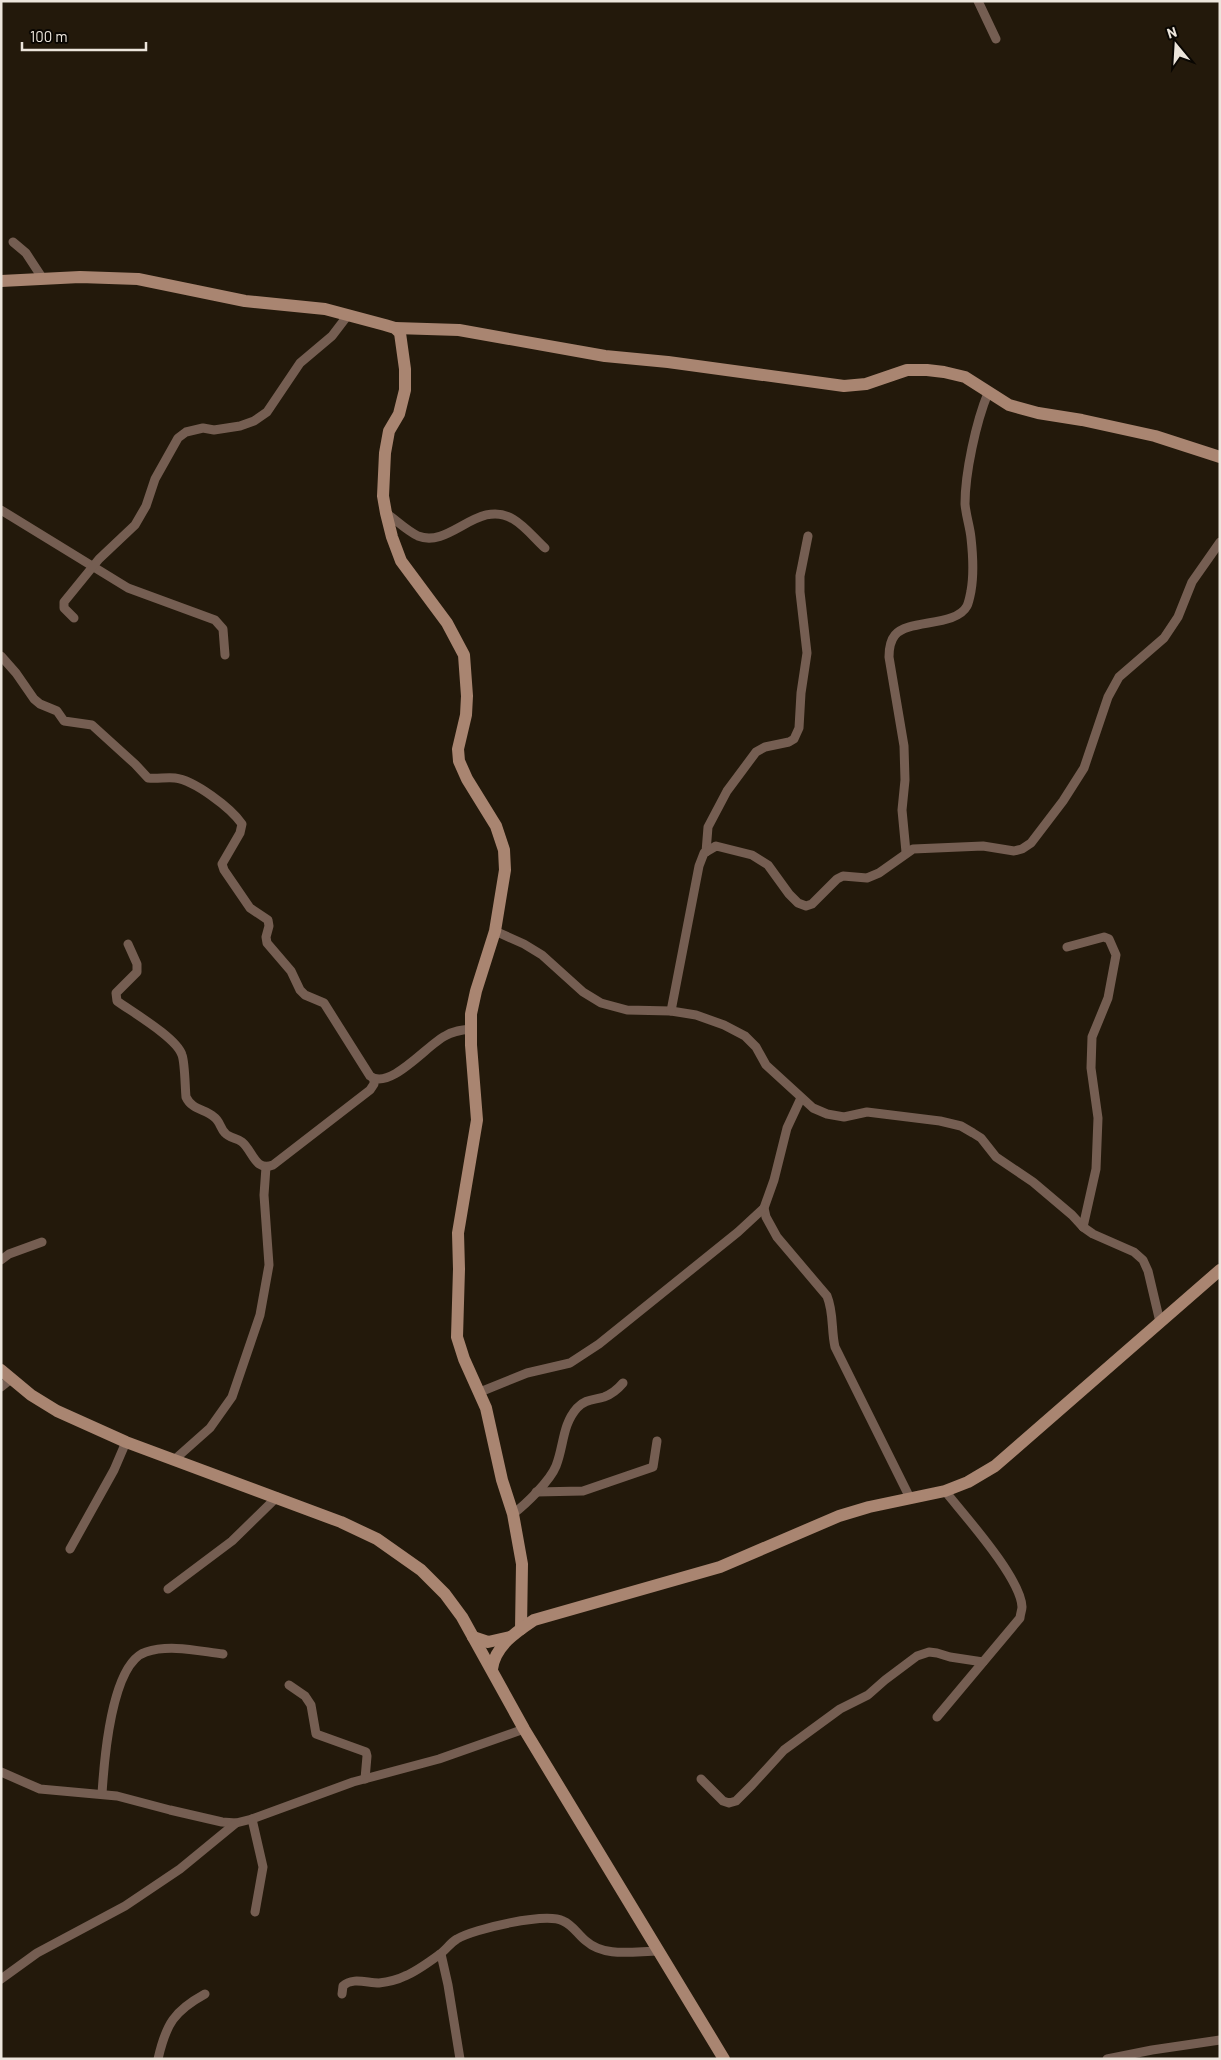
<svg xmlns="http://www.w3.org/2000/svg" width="1221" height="2060" font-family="Barlow,sans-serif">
  <rect width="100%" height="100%" fill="#23190b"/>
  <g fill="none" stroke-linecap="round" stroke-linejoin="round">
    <!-- street -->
    <g stroke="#755e52" stroke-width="9">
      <path d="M978 1 996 39"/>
      <path d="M13 242 26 253 43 279"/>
      <path d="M1 510 128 588 215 620 223 629 225 655"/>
      <path d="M386 513C396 520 407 531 418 536 450 549 478 498 513 519 525 526 535 539 545 548"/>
      <path d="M74 618 64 608V602L99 559 135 525 146 506 155 479 178 438 186 432 203 428 214 430 240 426 254 421 267 412 300 363 332 336 348 315"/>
      <path d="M1 656 16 673 34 699 40 704 57 711 64 721 92 725 135 764 148 778C157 779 167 777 175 778 194 780 231 808 242 824L240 833 222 864 224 870 250 908 268 920 269 926 266 937 267 943 291 971 300 990 305 995 324 1003 370 1076C390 1091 428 1044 445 1036 453 1031 462 1030 471 1029"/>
      <path d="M706 852 708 827 727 791 756 752 765 747 789 742 794 739 799 728 801 693 807 653 800 592V576L808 536"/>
      <path d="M906 852 902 810 905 780 904 746 889 657C889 650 890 641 895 635 908 619 956 627 967 606 969 602 970 596 971 591 974 574 973 556 971 538 970 527 966 516 965 504 965 473 976 422 988 393"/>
      <path d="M495 931 524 944 542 955 583 992 601 1003 627 1010 671 1011 696 1015 724 1025 745 1036 756 1047 766 1065 813 1108 827 1114 844 1117 867 1112 940 1121 961 1126 973 1133 981 1138 996 1157 1033 1182 1072 1215 1083 1227 1093 1234 1134 1252 1143 1260 1148 1271 1160 1322"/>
      <path d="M128 944 137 964V972L116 993 117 1001C132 1012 177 1038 182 1055 185 1063 185 1087 186 1097 192 1110 205 1109 214 1117 220 1121 220 1128 225 1133 229 1138 237 1138 242 1142 253 1151 255 1172 273 1165L370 1090 374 1084V1079"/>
      <path d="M1067 947 1104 937 1109 939 1116 955 1108 998 1092 1037 1091 1068 1098 1118 1096 1169 1083 1227"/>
      <path d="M671 1011 699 866 704 853 716 846 752 855 768 865 789 894 798 903 806 906 812 904 837 879 843 876 867 878 879 873 913 849 983 846 1014 851 1022 849 1031 843 1063 801 1084 768 1108 697 1119 677 1164 638 1178 617 1192 582 1220 542"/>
      <path d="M801 1098 787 1128 774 1180 764 1208 766 1217 777 1237 827 1296C834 1313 831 1330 835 1347L910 1498"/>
      <path d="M1 1260 9 1254 42 1242"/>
      <path d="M1 1387 11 1379"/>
      <path d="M480 1392 527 1373 570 1363 599 1344 738 1232 764 1208"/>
      <path d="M174 1460 210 1428 232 1397 260 1315 269 1265 264 1195 266 1167"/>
      <path d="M536 1492 583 1491 653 1467 657 1441"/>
      <path d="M513 1514C526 1504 550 1481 556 1466 564 1446 562 1425 577 1408 585 1399 594 1400 604 1397 612 1394 618 1389 623 1383"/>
      <path d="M70 1549 114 1470 126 1442"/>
      <path d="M168 1589 232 1541 277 1497"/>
      <path d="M289 1685 305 1696 311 1705 316 1734 366 1752 367 1756 365 1779"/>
      <path d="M937 1717 1020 1618C1020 1615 1022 1610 1022 1607 1021 1578 964 1515 945 1491"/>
      <path d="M1 1772 40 1789 117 1796 170 1810 222 1822 236 1823 252 1819 353 1782 439 1759 524 1729"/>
      <path d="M701 1779 723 1801 729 1803 736 1801 752 1785 784 1750 840 1709 868 1695 885 1680 917 1656 929 1652 937 1653 950 1657 983 1662"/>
      <path d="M102 1794C104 1762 111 1663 146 1652 170 1644 198 1651 223 1654"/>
      <path d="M252 1819 263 1867 255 1912"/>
      <path d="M441 1954 448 1985 460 2059"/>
      <path d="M1 1979 37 1953 125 1906 180 1869 236 1823"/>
      <path d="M342 1994 343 1986C352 1977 367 1983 379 1983 388 1982 397 1980 405 1976 417 1971 429 1962 440 1954 446 1950 450 1943 457 1939 473 1929 546 1912 563 1921 573 1925 578 1935 586 1941 605 1958 635 1951 659 1951"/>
      <path d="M158 2059C166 2024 174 2011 205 1994"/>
      <path d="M1107 2059 1152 2050 1220 2040"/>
    </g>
    <!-- secondary -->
    <g stroke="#a98571" stroke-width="12">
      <path d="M1 281 80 277 138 279 245 301 325 309 385 325 395 328 400 333 405 369V390L399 414 389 431 385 453 383 496 386 513 392 537 401 561 447 623 464 655 467 696 466 715 458 749 459 761 467 779 496 826 504 850 505 870 495 931 476 991 471 1014V1045L477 1120 458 1233 459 1269 457 1337 464 1359 486 1408 502 1480 513 1514 522 1564 521 1629"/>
      <path d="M395 328 459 330 605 356 668 362 844 386 866 384 907 370H927L944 372 965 377 1009 405 1038 413 1082 420 1155 436 1220 457"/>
      <path d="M1 1370 31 1395 57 1411 126 1442 341 1522 377 1539 421 1570 445 1594 462 1617 524 1729 724 2059"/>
      <path d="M473 1637 488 1642 510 1637"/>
      <path d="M492 1669C495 1646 516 1632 534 1620L720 1567 839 1516 869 1507 945 1491 968 1482 995 1466 1220 1270"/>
    </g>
  </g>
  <!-- border -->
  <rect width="1221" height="2060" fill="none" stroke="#ece5dc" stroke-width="5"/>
  <!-- north arrow -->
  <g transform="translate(1176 45) rotate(342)" stroke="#090602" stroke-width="4" paint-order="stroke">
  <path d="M0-4L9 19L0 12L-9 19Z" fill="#ece5dc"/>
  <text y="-8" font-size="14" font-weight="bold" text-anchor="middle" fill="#ece5dc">N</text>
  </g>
  <!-- scale -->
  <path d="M22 42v8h124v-8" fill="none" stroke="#ece5dc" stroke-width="2.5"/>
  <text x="30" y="42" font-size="15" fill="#ece5dc" stroke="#090602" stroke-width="4" paint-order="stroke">100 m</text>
</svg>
